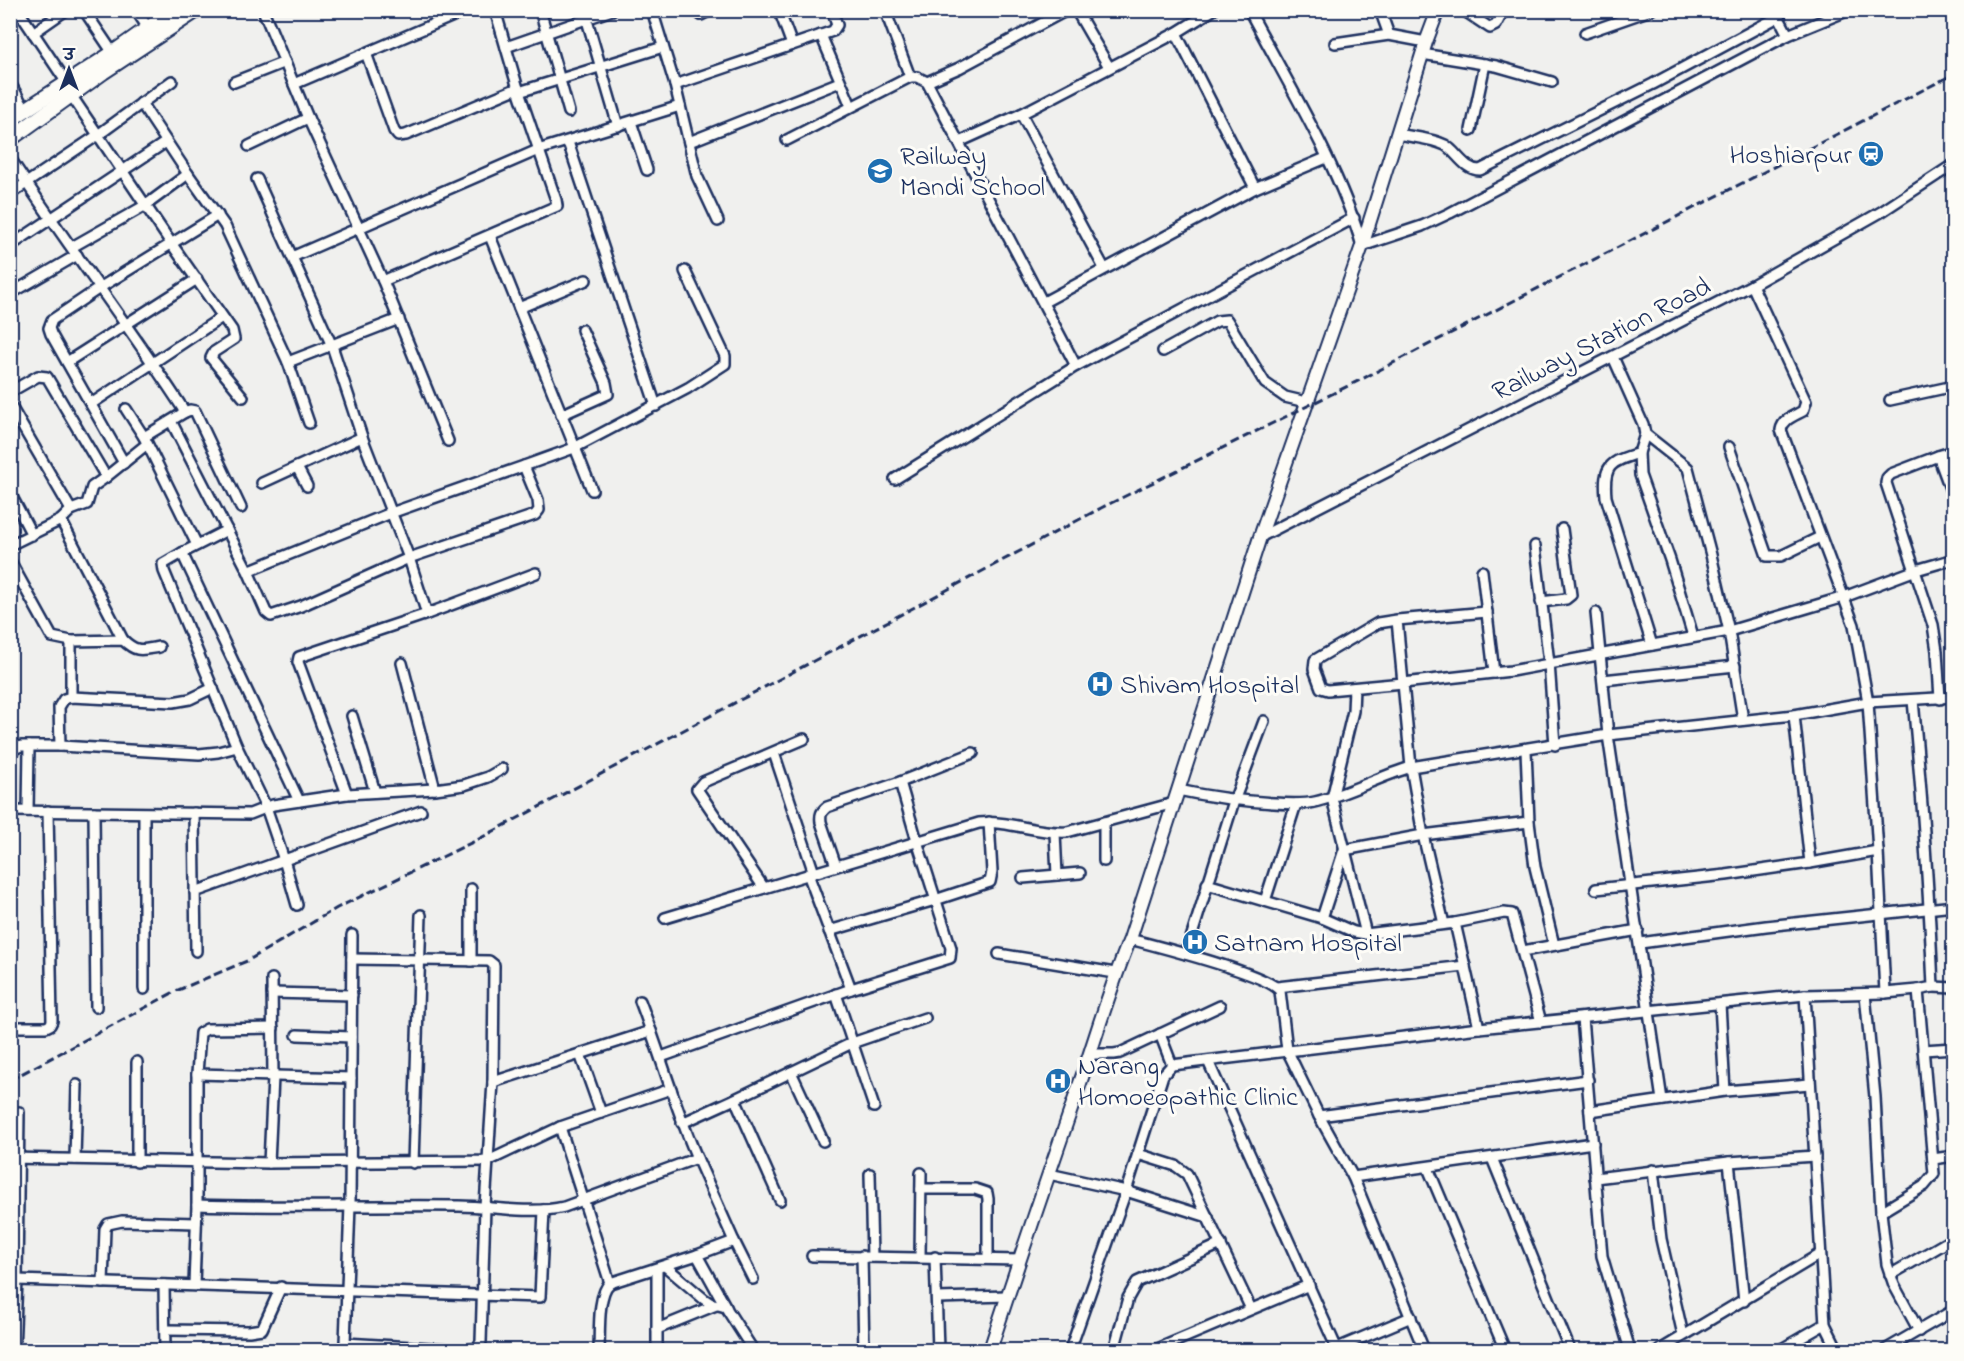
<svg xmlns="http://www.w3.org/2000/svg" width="1964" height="1361" font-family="'Indie Flower','Playpen Sans Deva',sans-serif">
  <rect width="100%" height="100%" fill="#f0f0ee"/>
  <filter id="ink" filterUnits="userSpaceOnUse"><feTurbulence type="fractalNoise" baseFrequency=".0167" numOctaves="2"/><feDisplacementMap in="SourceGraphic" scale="12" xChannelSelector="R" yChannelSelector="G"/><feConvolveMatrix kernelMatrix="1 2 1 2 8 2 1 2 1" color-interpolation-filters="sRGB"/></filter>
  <g filter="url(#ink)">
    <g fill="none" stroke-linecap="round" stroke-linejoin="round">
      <!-- minor casing -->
      <g stroke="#1b2f5e" stroke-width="14">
        <g id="minor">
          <path d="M18 10 67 83"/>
          <path d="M84 10 113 53"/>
          <path d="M136 10 150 31"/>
          <path d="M263 10 308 118 383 281 448 441"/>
          <path d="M540 10 569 112"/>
          <path d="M584 10 618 126"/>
          <path d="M652 10 675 85 697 176 718 221"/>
          <path d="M779 10 792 45"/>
          <path d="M885 10 910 77"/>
          <path d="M1076 10 1109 67"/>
          <path d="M1249 10C1288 84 1339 166 1362 246L1422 226 1450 213 1788 35 1849 10"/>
          <path d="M1380 10 1389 35"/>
          <path d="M1463 10 1490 28 1496 25 1504 10"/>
          <path d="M1775 10 1788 35"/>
          <path d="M701 15 711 10"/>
          <path d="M33 33 66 10"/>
          <path d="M1176 33 1255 188"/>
          <path d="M1585 33 1651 10"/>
          <path d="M821 35 851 106"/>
          <path d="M1335 43 1389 35 1426 42"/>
          <path d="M506 47 612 10"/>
          <path d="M366 53 394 131 398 136 406 135 518 88"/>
          <path d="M1422 54 1496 66 1552 82"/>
          <path d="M234 82 285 62"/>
          <path d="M927 82 1076 366 1354 218"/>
          <path d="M10 83 26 111"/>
          <path d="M294 84 467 10"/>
          <path d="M675 85 833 31 837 25 832 10"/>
          <path d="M519 92 663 47"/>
          <path d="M71 95 171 243 232 330 234 339 214 352 211 358 243 397"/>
          <path d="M141 103 188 174 225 226 288 362 309 423"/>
          <path d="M1021 114 1104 268"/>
          <path d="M631 122 647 170"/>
          <path d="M1471 130 1485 64"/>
          <path d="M1397 134C1412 137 1431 138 1445 145 1457 152 1464 170 1480 170L1653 84 1778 17"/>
          <path d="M787 140 910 77H917L927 82 959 68 1067 10"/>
          <path d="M568 142 656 406"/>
          <path d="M689 142 840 82"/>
          <path d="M959 142 1021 114 1176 33 1213 10"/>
          <path d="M249 146 308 118"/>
          <path d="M10 158C66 244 129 325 185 412"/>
          <path d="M257 179 332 346 362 437 409 558 427 614"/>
          <path d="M10 194 98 135 172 81"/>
          <path d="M490 236 592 490"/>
          <path d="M10 246 166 142"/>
          <path d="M72 247 146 205 188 174"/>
          <path d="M292 257 538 150 680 106"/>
          <path d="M383 281 557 206 556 200 519 92 495 10"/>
          <path d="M1752 285 1806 402 1803 411C1794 416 1783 419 1781 430L1854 625 1868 702 1878 851"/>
          <path d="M10 294 77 255"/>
          <path d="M1044 302 1255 188 1326 158"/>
          <path d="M519 308 586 280"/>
          <path d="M1163 351 1217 321 1227 320 1265 383 1285 397 1306 402"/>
          <path d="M1613 357 1643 424 1645 434 1639 453 1640 475 1670 560 1693 636"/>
          <path d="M67 362 197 279"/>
          <path d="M288 362 399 319"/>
          <path d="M10 392 38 376 47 377 106 477 147 444"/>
          <path d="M1890 400 1954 386"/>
          <path d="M91 404 222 317"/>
          <path d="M10 405 71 510 61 520 10 545"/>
          <path d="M126 409 144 437 197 545"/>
          <path d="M561 415 608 394 606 383 582 330"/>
          <path d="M171 421 248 571 266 612 271 616 301 606 409 558 535 515 539 510 538 500 524 466 391 513 248 571"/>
          <path d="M1645 434 1688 468 1711 555 1729 631 1743 720"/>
          <path d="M144 437 185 412 190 410 195 411 241 508"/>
          <path d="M1729 447 1767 556H1781L1820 537"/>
          <path d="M1639 453C1610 462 1603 465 1606 497L1652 645"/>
          <path d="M1938 456 1954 451"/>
          <path d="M124 463 51 334 49 328 52 320 101 287 218 215"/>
          <path d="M524 466 574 448 688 388 725 364V356L685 271"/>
          <path d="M297 467 307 486"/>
          <path d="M895 479 1076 366"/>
          <path d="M262 483 362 437"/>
          <path d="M10 493 32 535"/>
          <path d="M71 510 87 504 92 487 106 477"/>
          <path d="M61 520 123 640"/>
          <path d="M227 530 182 553 299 801"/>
          <path d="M1260 537 1752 285 1881 212 1954 164"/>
          <path d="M1535 546 1549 663 1555 745"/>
          <path d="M182 553 163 564 164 571 237 747 266 807 284 860 297 905"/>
          <path d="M10 561 52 637 71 641 123 640C137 653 141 650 159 647"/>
          <path d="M1482 571 1494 673"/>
          <path d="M1541 602 1566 599 1571 595 1562 529"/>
          <path d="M1596 613 1608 735 1662 1100"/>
          <path d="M1397 620 1403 683 1328 690 1321 688 1314 669 1315 660 1378 623 1397 620 1487 612"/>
          <path d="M71 641V697"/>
          <path d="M402 663 435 789"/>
          <path d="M1603 680 1735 666"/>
          <path d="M1354 688 1353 711 1332 798 1366 934 1455 923 1504 913 1512 914 1541 1022"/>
          <path d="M1940 699 1937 651 1933 625 1886 483 1887 478 1891 474 1938 456 1954 499"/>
          <path d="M1794 715 1868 702 1954 697"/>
          <path d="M352 716 375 792"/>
          <path d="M60 746 59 707 64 699 71 697 173 702 190 699 213 688"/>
          <path d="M1526 750 1529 822 1535 867 1554 945"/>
          <path d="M10 751 21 746H60L199 754 218 752 237 747"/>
          <path d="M774 753 814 873"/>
          <path d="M1178 790C1210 797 1241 801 1274 803 1288 804 1302 805 1315 802 1348 794 1378 777 1411 767L1608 735 1794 715 1810 863 1878 851 1885 993 1805 995 1825 1324 1838 1350"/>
          <path d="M347 794 298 662 299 657 427 614 536 573"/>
          <path d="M10 811 250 814 273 805 347 794 435 789 464 785 488 777 502 769"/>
          <path d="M28 811 29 746"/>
          <path d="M94 812 96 1007"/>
          <path d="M194 813 196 951"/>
          <path d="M144 814V989"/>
          <path d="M1055 833 1057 875"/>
          <path d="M1104 861V822"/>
          <path d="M836 866 821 822C820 815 821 812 827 807L900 782 973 753"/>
          <path d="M808 874 851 989"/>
          <path d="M1023 878 1080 873"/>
          <path d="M1207 884 1322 918 1354 932 1366 934"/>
          <path d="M764 888 697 789 703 782 804 739"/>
          <path d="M1596 889 1726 875 1810 863"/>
          <path d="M195 892 421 811"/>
          <path d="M1265 901 1296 804"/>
          <path d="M665 918 979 823C1009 820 1037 834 1067 832L1174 803"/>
          <path d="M1322 918 1344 850 1423 835 1529 822"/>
          <path d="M1455 923 1479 1028"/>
          <path d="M1444 924 1423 835 1411 767 1403 683 1511 671 1729 631 1844 597 1916 570 1954 559"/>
          <path d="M829 931 935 900 990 882 992 872 989 822"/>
          <path d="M352 935 350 1205 345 1343 464 1350"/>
          <path d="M1130 939C1156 946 1268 974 1280 991L1287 1050 1319 1116 1353 1177 1424 1350"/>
          <path d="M1640 943 1766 926 1954 906"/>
          <path d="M1523 951 1638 930"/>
          <path d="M999 954 1115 973"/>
          <path d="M1186 954 1234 801 1264 721"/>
          <path d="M352 959 489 961 494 965 493 1082 485 1206 481 1342 477 1348 467 1350"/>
          <path d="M471 961V889"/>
          <path d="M1277 987 1465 966"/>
          <path d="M1933 987 1954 988"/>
          <path d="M272 993 352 995"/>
          <path d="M1885 993 1918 990"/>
          <path d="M836 994 874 1107"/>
          <path d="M1865 994 1875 1097 1881 1212 1887 1264 1894 1285 1919 1331"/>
          <path d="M1720 1004 1725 1091"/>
          <path d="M1582 1018 1602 1256 1630 1350"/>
          <path d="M10 1027H46L50 1025 52 1021 48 811"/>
          <path d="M1160 1034 1172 1065"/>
          <path d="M297 1035 351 1037"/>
          <path d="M1923 1050 1954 1048"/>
          <path d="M580 1054 601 1113"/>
          <path d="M1090 1054H1114L1120 1053 1220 1006"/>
          <path d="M661 1057 851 989 950 958 951 948 917 841 900 782"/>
          <path d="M1208 1061 1337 1349"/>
          <path d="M137 1062V1162"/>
          <path d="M791 1072 823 1141"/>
          <path d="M197 1074 351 1078"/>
          <path d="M493 1082 651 1031"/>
          <path d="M735 1099 852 1043 925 1018"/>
          <path d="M1590 1111 1725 1091 1810 1084"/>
          <path d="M1319 1116 1588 1080"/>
          <path d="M682 1123 735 1099 780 1200"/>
          <path d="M560 1127 610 1283 697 1255 728 1311 753 1350"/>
          <path d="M1138 1154 1176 1166 1187 1174 1251 1309"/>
          <path d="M10 1158 269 1163 488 1161 560 1127 671 1089"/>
          <path d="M697 1158 734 1241 697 1255"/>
          <path d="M1492 1158 1570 1350"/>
          <path d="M75 1159 77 1085"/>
          <path d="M1933 1159 1954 1156"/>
          <path d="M1729 1162 1744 1301"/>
          <path d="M269 1163 273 1077 272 979"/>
          <path d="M413 1163 421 915"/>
          <path d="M1428 1168 1505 1350"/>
          <path d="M1653 1170 1661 1239 1683 1335"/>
          <path d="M870 1174 872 1257"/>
          <path d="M1049 1174 1126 1191 1208 1217"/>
          <path d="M1353 1177 1593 1143"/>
          <path d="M1595 1178 1729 1162 1815 1156"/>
          <path d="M921 1189H975L987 1193 988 1199V1259"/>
          <path d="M197 1205C284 1208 371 1205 459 1206 493 1206 530 1215 564 1207L697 1158C675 1107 660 1053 640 1001"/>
          <path d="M1881 1212 1924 1186 1934 1174 1918 990 1933 987C1929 891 1922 796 1913 700"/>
          <path d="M734 1241 753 1279"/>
          <path d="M812 1256 1020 1260"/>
          <path d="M862 1256 864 1350"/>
          <path d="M920 1257 921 1173"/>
          <path d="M935 1257 938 1350"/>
          <path d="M665 1266 704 1299 710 1303 726 1307"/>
          <path d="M1890 1275 1954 1238"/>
          <path d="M17 1280 540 1297 544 1210"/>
          <path d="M103 1283 105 1229 108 1224 122 1221 196 1223"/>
          <path d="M164 1285 165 1350"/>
          <path d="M194 1285 197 1205V1074L200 1033 207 1029 273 1028"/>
          <path d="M938 1298 1007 1296"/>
          <path d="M657 1329 716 1305"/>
          <path d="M166 1330 249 1331 262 1329 281 1287"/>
          <path d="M14 1350 17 1280 19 1112"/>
          <path d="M599 1350C600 1333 597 1294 610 1283"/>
          <path d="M657 1350V1269"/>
          <path d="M1070 1350 1126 1191 1163 1075 1172 1065 1479 1028 1805 995"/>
          <path d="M1114 1350 1128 1298 1137 1282 1221 1244"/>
          <path d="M1155 1350 1309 1285"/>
          <path d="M1333 1350 1411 1317"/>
          <path d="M1660 1350 1820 1254"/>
          <path d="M1780 1350 1825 1324"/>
          <path d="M1885 1350 1954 1310"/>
        </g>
      </g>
      <!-- major casing -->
      <g stroke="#1b2f5e" stroke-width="16">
        <path id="major" d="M990 1350C1018 1262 1049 1174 1079 1086 1096 1037 1110 987 1130 939L1260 537 1362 246 1426 42 1438 10"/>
      </g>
      <!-- highway casing -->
      <g stroke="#1b2f5e" stroke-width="18">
        <g id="highway">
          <path d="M10 120 113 53 174 10"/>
          <path d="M10 139 103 72 197 10"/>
        </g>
      </g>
      <!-- minor -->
      <use href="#minor" stroke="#fdfcf7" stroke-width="9"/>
      <!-- major -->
      <use href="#major" stroke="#fdfcf7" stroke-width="12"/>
      <!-- highway -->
      <use href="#highway" stroke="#fdfcf7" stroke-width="14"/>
      <!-- rail -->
      <path stroke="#1b2f5e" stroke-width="3" stroke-dasharray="9 4.5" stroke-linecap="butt" d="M10 1080 176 991 247 961 337 908 477 840 1101 508 1360 380 1954 74"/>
    </g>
  </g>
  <!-- icons -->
  <defs>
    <g id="station-disc" transform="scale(1.35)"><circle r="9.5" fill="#1f6fb2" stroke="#fdfcf7"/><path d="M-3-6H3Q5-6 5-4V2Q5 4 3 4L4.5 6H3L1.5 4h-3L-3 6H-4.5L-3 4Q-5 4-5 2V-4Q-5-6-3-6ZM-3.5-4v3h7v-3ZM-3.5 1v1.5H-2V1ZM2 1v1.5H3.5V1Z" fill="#fff"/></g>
    <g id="school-disc" transform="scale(1.35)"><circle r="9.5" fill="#1f6fb2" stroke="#fdfcf7"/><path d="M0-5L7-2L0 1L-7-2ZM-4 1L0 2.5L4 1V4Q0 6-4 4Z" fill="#fff"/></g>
    <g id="hospital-disc" transform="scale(1.35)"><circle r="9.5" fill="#1f6fb2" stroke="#fdfcf7"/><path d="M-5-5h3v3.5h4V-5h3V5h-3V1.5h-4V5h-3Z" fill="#fff"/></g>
  </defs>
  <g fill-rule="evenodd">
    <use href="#station-disc" x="1871" y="154"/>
    <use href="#school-disc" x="880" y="171"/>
    <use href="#hospital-disc" x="1100" y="684"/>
    <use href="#hospital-disc" x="1195" y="942"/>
    <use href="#hospital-disc" x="1058" y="1081"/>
  </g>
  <g text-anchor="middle" stroke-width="6" stroke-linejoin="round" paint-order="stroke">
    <!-- poi labels -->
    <g font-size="27" fill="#1b2f5e" stroke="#fdfcf7" text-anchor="start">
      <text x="1852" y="163" text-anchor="end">Hoshiarpur</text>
      <text x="900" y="164">Railway<tspan x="900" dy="31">Mandi School</tspan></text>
      <text x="1120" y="693">Shivam Hospital</text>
      <text x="1214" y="951">Satnam Hospital</text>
      <text x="1078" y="1074">Narang<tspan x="1078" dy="31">Homoeopathic Clinic</tspan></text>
    </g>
    <!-- street labels -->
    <g font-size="27" fill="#1b2f5e" stroke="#fdfcf7">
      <text transform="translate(1601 338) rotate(-27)" y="9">Railway Station Road</text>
    </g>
  </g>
  <!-- margin -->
  <rect width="1964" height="1361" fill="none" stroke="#fdfcf7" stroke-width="36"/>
  <rect x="18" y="18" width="1928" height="1325" fill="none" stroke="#1b2f5e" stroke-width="2" filter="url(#ink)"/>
  <!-- north arrow -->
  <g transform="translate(69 69)" stroke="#fdfcf7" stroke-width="4.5" paint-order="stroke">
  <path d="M0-4.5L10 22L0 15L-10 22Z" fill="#1b2f5e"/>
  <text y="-9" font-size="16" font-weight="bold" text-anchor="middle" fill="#1b2f5e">उ</text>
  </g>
</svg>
